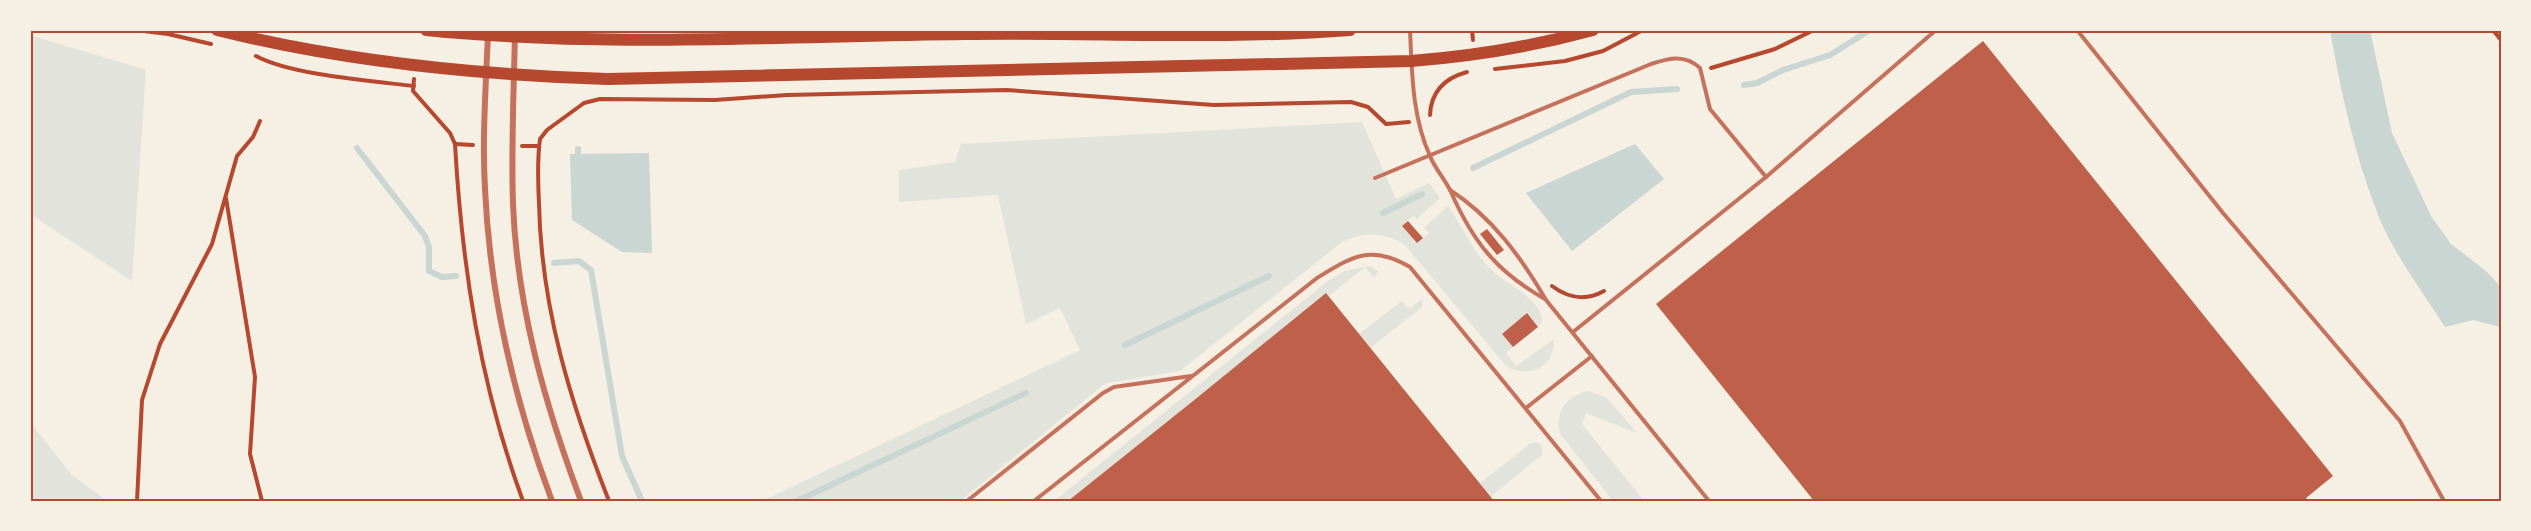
<svg xmlns="http://www.w3.org/2000/svg" width="2531" height="531" font-family="'Space Grotesk',sans-serif">
  <rect width="100%" height="100%" fill="#f6efe4"/>
  <!-- green -->
  <g fill="#e2e4dc">
    <path d="M30 35 146 70 132 281 30 214Z"/>
    <path d="M1362 122 1396 199 1429 183 1440 198 1417 219 1413 216 1402 226 1417 243 1429 233 1424 228 1448 206C1464 228 1473 254 1494 272 1507 284 1544 301 1542 322L1538 327 1527 313 1502 334 1513 347 1506 353 1516 366 1554 339C1555 368 1529 379 1506 366L1405 245C1385 232 1363 231 1342 242L1180 371 1107 383 1101 387 960 501H762L1080 350 1060 308 1026 324 998 195 899 202V170L955 162 961 144Z"/>
    <path d="M1369 266 1378 271 1374 278 1365 267 1329 296 1326 294 1068 501H1054L1329 280 1345 271Z"/>
    <path d="M1423 298 1422 307 1370 348 1359 334 1402 301 1409 309Z"/>
    <path d="M1588 391 1607 398 1637 433 1586 413 1582 424 1644 501H1613L1561 435C1553 414 1567 394 1588 391Z"/>
    <path d="M30 422 72 475 107 501H30Z"/>
    <path d="M1537 442 1542 446V455L1490 497 1480 483 1531 443Z"/>
  </g>
  <!-- water -->
  <g fill="#c9d6d2">
    <path d="M2330 30H2370L2392 133 2431 216 2451 244 2486 271 2501 287V327L2473 320 2445 327C2424 294 2390 248 2377 212 2354 154 2341 92 2330 30Z"/>
    <path d="M1635 144 1664 179 1572 251 1526 193Z"/>
    <path d="M649 153 652 253 622 252 572 220 570 154Z"/>
  </g>
  <g fill="none" stroke-linecap="round" stroke-linejoin="round">
    <!-- stream -->
    <g stroke="#c9d6d2" stroke-width="6">
      <path d="M1744 85 1757 83 1783 70 1830 55 1870 30"/>
      <path d="M357 148 425 236 429 247V271L442 277 456 276"/>
      <path d="M578 149V154"/>
      <path d="M1473 168 1631 92 1677 89"/>
      <path d="M1383 213 1422 194"/>
      <path d="M554 263 579 261 591 270 622 456 642 501"/>
      <path d="M1125 345 1269 276"/>
      <path d="M797 501 1026 393"/>
    </g>
  </g>
  <!-- building -->
  <g fill="#bf614a">
    <path d="M1983 41 2333 476 2306 498 2308 501H1814L1656 304Z"/>
    <path d="M1408 221 1423 238 1417 243 1402 226Z"/>
    <path d="M1487 229 1504 250 1497 255 1480 234Z"/>
    <path d="M1326 293 1494 501H1068L1193 401Z"/>
    <path d="M1527 313 1538 327 1513 347 1502 334Z"/>
  </g>
  <g fill="none" stroke-linecap="round" stroke-linejoin="round">
    <!-- path -->
    <g stroke="#b5482f" stroke-width="4">
      <path d="M135 30 168 34 211 44"/>
      <path d="M1472 30 1473 40"/>
      <path d="M2493 30 2501 40"/>
      <path d="M256 56C291 75 372 81 414 86"/>
      <path d="M1711 68 1775 49 1814 30"/>
      <path d="M1495 69 1565 61 1603 51 1643 30"/>
      <path d="M414 79 413 91 450 133 455 144C462 267 480 385 523 501"/>
      <path d="M1430 115C1431 91 1445 78 1467 72"/>
      <path d="M455 144 473 145"/>
      <path d="M522 146H539"/>
      <path d="M226 198 255 377 250 454 262 501"/>
      <path d="M1552 286C1568 298 1586 301 1604 291"/>
      <path d="M137 501 142 400 160 344 212 244 237 156 253 137 260 121"/>
      <path d="M609 501C571 404 541 308 539 203 538 183 537 160 540 139L547 130 584 103 600 99 715 100 787 95 1006 90 1214 105 1351 102 1368 107 1386 124 1409 122"/>
    </g>
    <!-- service -->
    <g stroke="#c5725c" stroke-width="4">
      <path d="M1410 30C1412 72 1412 117 1430 156 1435 169 1445 179 1451 192 1473 242 1497 272 1545 299"/>
      <path d="M2077 30 2223 213 2400 421 2444 501"/>
      <path d="M1375 178 1651 64C1669 58 1685 54 1700 68L1710 109 1766 177"/>
      <path d="M1450 190C1492 217 1521 257 1546 300L1709 501"/>
      <path d="M1573 332 1766 177 1936 30"/>
      <path d="M1526 408 1592 356"/>
      <path d="M967 501 1103 393 1114 387 1191 376"/>
      <path d="M1034 501 1317 278C1353 256 1371 244 1410 267L1601 501"/>
    </g>
    <!-- minor -->
    <g stroke="#c5725c" stroke-width="6">
      <path d="M515 30C514 88 511 146 513 204 517 307 545 405 581 501"/>
      <path d="M488 33C486 85 482 137 485 189 490 297 514 400 552 501"/>
    </g>
    <!-- primary -->
    <g stroke="#b5482f" stroke-width="12">
      <path d="M217 30C346 62 475 75 608 79L1411 61C1475 56 1531 47 1593 30"/>
      <path d="M426 30C606 48 785 36 965 34 1094 32 1221 40 1350 30"/>
    </g>
  </g>
  <!-- border -->
  <rect width="2531" height="531" fill="none" stroke="#f6efe4" stroke-width="63"/>
  <rect x="32" y="32" width="2468" height="468" fill="none" stroke="#b5482f" stroke-width="2"/>
</svg>
